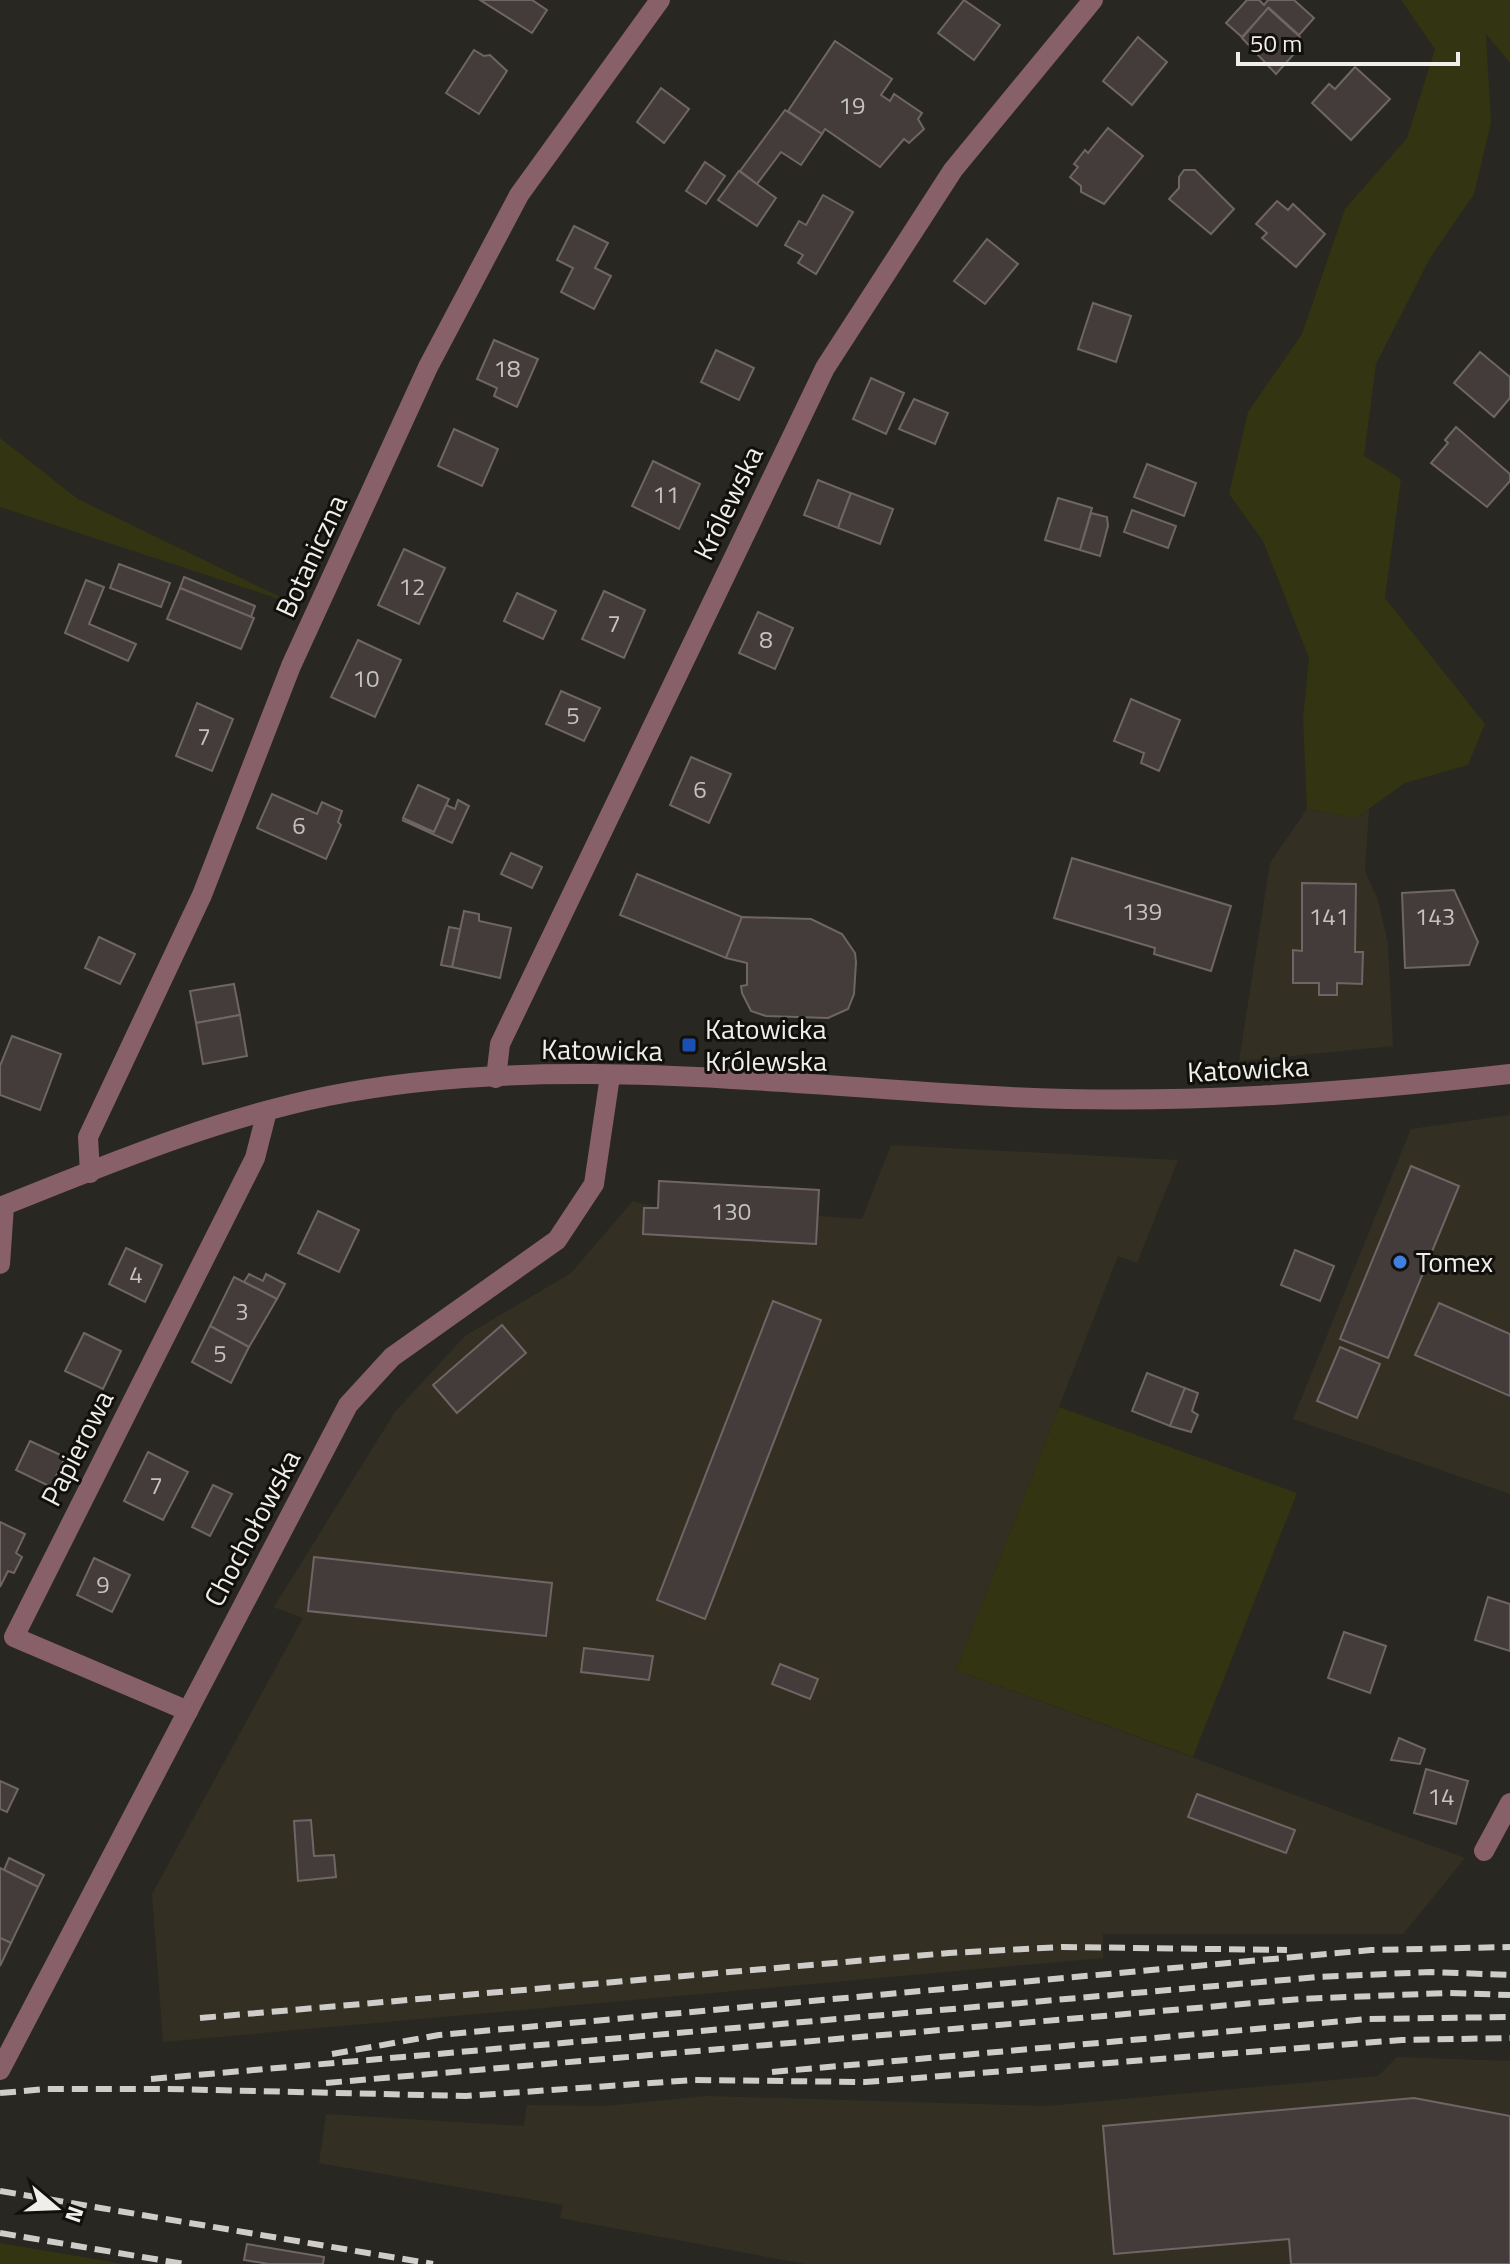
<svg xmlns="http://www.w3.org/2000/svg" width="1510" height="2264" font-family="'Titillium Web',sans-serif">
  <rect width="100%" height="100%" fill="#292721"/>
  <!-- built -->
  <g fill="#333023">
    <path d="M1307 809 1356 818 1369 809 1365 871 1378 900 1388 944 1393 1046 1239 1061 1270 863Z"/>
    <path d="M1510 1115V1494L1293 1419 1411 1129Z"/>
    <path d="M891 1145 1178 1160 1137 1263 1118 1256 956 1670 1465 1858 1403 1934H1103V1958L163 2042 152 1894 303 1618 274 1607 395 1412 465 1336 571 1273 633 1201 657 1208 659 1181 819 1190 818 1216 862 1219Z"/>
    <path d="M1397 2057 1510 2061V2264H805L560 2218 563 2205 319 2163 326 2114 524 2126 527 2105 605 2106 707 2096 1047 2106 1378 2076Z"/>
  </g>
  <!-- green -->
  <g fill="#323412">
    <path d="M1401 0H1510V63L1486 34 1491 123 1474 194 1430 258 1376 364 1364 456 1401 479 1385 598 1485 724 1468 765 1405 783 1356 818 1307 809 1303 718 1309 658 1263 541 1229 494 1248 412 1302 334 1345 209 1407 138 1435 49Z"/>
    <path d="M0 438 78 499 297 605 0 507Z"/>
    <path d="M1059 1407 1297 1493 1193 1757 956 1670Z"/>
    <path d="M0 2243 124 2264H0Z"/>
  </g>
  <!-- building -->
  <g fill="#443c3b" stroke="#6f6565" stroke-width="2">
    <path d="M480 0H532L547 10 532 33Z"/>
    <path d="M964 0 1000 25 974 60 938 33Z"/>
    <path d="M1247 0H1259L1264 5 1268 0H1294L1314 18 1299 35 1269 8 1242 37 1226 23Z"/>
    <path d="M1268 8 1300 37 1288 50 1293 55 1276 74 1242 38Z"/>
    <path d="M1138 37 1167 62 1132 105 1103 81Z"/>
    <path d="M835 41 892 79 881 95 890 101 894 94 922 113 918 119 924 129 909 143 904 139 880 167 825 129 822 134 788 111Z"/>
    <path d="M474 50 484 56 490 55 507 71 479 114 446 93Z"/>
    <path d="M1355 67 1390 99 1351 140 1312 103 1329 84 1335 89Z"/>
    <path d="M661 88 689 109 664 143 637 122Z"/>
    <path d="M785 110 822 134 801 165 781 152 757 184 740 171Z"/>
    <path d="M1108 128 1143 156 1104 204 1081 192V186L1070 177 1078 167 1074 164 1085 150 1088 153Z"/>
    <path d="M705 162 725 176 706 204 686 191Z"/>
    <path d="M1184 170H1195L1234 209 1211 234 1169 199 1179 188V177Z"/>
    <path d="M739 171 776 198 757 226 718 200Z"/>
    <path d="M823 195 853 212 816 274 798 263 803 255 785 245 799 221 806 225Z"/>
    <path d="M1277 201 1288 210 1293 204 1325 234 1296 267 1262 238 1267 233 1256 224Z"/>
    <path d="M574 226 608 243 595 268 611 276 594 309 561 292 573 268 557 260Z"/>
    <path d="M987 239 1018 264 985 304 954 281Z"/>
    <path d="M1093 303 1131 316 1116 362 1078 349Z"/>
    <path d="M494 340 538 359 517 407 494 396 497 388 477 379Z"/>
    <path d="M716 350 754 368 739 400 701 382Z"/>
    <path d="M1480 352 1510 377V398L1494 417 1454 383Z"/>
    <path d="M871 378 904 393 886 434 853 419Z"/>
    <path d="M914 399 948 413 935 444 899 429Z"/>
    <path d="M1456 427 1510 474V481L1487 507 1431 463 1448 443 1445 440Z"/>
    <path d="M454 429 498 449 482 486 438 466Z"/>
    <path d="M653 461 700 484 679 529 632 506Z"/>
    <path d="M1147 464 1196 483 1184 516 1134 497Z"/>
    <path d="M818 480 851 493 838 528 804 515Z"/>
    <path d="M851 493 893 509 880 544 838 528Z"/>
    <path d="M1058 498 1092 508 1080 550 1045 540Z"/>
    <path d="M1132 510 1176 526 1168 548 1124 532Z"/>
    <path d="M1091 513 1107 517 1108 526 1100 556 1080 550Z"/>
    <path d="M404 549 445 568 419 624 378 605Z"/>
    <path d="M119 564 170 583 161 607 110 588Z"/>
    <path d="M184 577 255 606 251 617 180 588Z"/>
    <path d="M86 580 104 587 89 624 136 644 128 661 65 633Z"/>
    <path d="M180 588 254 618 241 649 167 619Z"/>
    <path d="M604 591 645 610 624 658 582 639Z"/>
    <path d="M517 593 556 611 543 639 504 621Z"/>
    <path d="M758 612 793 628 775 669 739 653Z"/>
    <path d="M358 640 401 660 375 717 331 697Z"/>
    <path d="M561 691 600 708 584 741 546 724Z"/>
    <path d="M1131 699 1180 720 1159 771 1141 763 1144 753 1114 741Z"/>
    <path d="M197 703 233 719 212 771 176 756Z"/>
    <path d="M691 757 731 774 709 823 670 805Z"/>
    <path d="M418 785 449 799 434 832 403 818Z"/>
    <path d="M272 794 317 814 322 802 342 811 338 822 341 825 326 859 257 828Z"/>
    <path d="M458 800 469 806 452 843 402 820 434 832 446 805 455 809Z"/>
    <path d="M511 853 542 867 532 888 501 874Z"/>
    <path d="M1072 858 1231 906 1211 971 1154 954 1155 948 1054 918Z"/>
    <path d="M637 874 742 917 726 958 620 915Z"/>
    <path d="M1302 883 1356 884 1355 952H1363L1362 984 1337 983V995H1319V983H1293V950L1302 951Z"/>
    <path d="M1454 890 1478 942 1469 965 1405 968 1402 893Z"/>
    <path d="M464 911 479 914V921L511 928 500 978 452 967Z"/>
    <path d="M742 917 811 919 842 934 855 953 856 962 854 994 848 1009 828 1018 766 1016 751 1011 742 993 741 986 747 985V963L726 958Z"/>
    <path d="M449 927 460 929 452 967 441 965Z"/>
    <path d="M99 937 135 954 120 984 85 968Z"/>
    <path d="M234 984 240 1015 196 1023 190 991Z"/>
    <path d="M240 1015 247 1056 203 1064 196 1023Z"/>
    <path d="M12 1036 61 1054 40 1110 0 1095V1066Z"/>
    <path d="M1411 1166 1459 1186 1388 1358 1340 1339Z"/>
    <path d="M659 1181 819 1190 816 1244 643 1234 644 1208H658Z"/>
    <path d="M318 1211 359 1230 339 1272 298 1253Z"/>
    <path d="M126 1248 162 1265 145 1302 109 1284Z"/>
    <path d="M1295 1250 1334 1266 1320 1301 1281 1285Z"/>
    <path d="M249 1274 263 1281 266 1274 285 1284 277 1299 244 1282Z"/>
    <path d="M234 1277 277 1299 249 1347 210 1326Z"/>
    <path d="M773 1301 821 1320 705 1619 657 1600Z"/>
    <path d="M1439 1303 1510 1334V1396L1415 1355Z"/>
    <path d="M502 1325 526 1353 457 1413 433 1385Z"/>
    <path d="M210 1326 249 1347 231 1383 192 1362Z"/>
    <path d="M84 1333 121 1351 103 1389 65 1371Z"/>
    <path d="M1340 1347 1380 1364 1357 1418 1317 1401Z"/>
    <path d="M1147 1373 1185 1388 1170 1426 1132 1411Z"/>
    <path d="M1185 1388 1198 1393 1192 1411 1198 1415 1191 1432 1170 1426Z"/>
    <path d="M30 1441 65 1457 51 1487 16 1470Z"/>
    <path d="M148 1452 188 1472 163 1520 124 1501Z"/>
    <path d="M213 1485 232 1494 210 1536 192 1527Z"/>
    <path d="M0 1522 25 1534 16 1553 22 1557 14 1573 8 1571 0 1587Z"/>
    <path d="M314 1557 552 1583 546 1636 308 1611Z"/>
    <path d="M94 1558 130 1575 112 1612 77 1595Z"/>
    <path d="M1488 1597 1510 1604V1651L1475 1640Z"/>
    <path d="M1344 1632 1386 1646 1370 1693 1328 1678Z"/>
    <path d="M584 1648 653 1656 649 1680 581 1672Z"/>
    <path d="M780 1664 818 1679 810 1699 772 1684Z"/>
    <path d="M1399 1738 1425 1749 1420 1764 1391 1760Z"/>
    <path d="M1426 1769 1468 1781 1456 1824 1414 1813Z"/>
    <path d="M0 1781 18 1789 7 1812 0 1809Z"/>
    <path d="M1197 1794 1295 1830 1286 1853 1188 1817Z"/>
    <path d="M311 1820 314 1856 334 1855 336 1877 298 1881 294 1821Z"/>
    <path d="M9 1858 44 1875 38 1887 4 1870Z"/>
    <path d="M0 1868 38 1887 11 1943 0 1938Z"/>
    <path d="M0 1938 11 1943 0 1966Z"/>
    <path d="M1414 2098 1510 2116V2264H1291L1289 2239 1114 2254 1103 2126Z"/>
    <path d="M247 2244 324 2257 323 2264H269L244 2260Z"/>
  </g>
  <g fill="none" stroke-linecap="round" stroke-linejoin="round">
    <!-- minor -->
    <g stroke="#87606a" stroke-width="20">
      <path d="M496 1078 500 1044 825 368 953 170 1093 0"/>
      <path d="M90 1173 88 1137 202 895 291 666 428 367 519 195 660 0"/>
      <path d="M0 1207C106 1165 215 1119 328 1096 546 1052 790 1086 1011 1097 1178 1105 1344 1093 1510 1074"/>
      <path d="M0 1264 4 1206"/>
      <path d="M188 1711 14 1637 255 1158 267 1111"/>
      <path d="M1484 1851 1510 1803"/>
      <path d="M0 2070 348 1405 392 1357 557 1240 594 1184 610 1076"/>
    </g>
    <!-- rail -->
    <g stroke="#cecdc9" stroke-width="6" stroke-dasharray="16 8" stroke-linecap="butt">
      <path d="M200 2018 949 1953 1063 1947 1287 1950"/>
      <path d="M332 2054 439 2035 1371 1950 1510 1947"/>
      <path d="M772 2072 1367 2019 1510 2017"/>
      <path d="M151 2079 1318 1977 1431 1972 1510 1975"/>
      <path d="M326 2083 1300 1999 1447 1993 1510 1995"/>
      <path d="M0 2093 47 2089H169L466 2096 694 2080 865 2082 1402 2040 1510 2038"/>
      <path d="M0 2191 433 2264"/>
      <path d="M0 2233 184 2264"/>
    </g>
  </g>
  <!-- markers -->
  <rect fill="#1a4fb4" stroke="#11100d" stroke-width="3" x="681" y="1037" width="16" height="16" rx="4"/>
  <circle fill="#3f7fe0" stroke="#11100d" stroke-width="3" cx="1400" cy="1262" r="8"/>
  <g text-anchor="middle" stroke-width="6" stroke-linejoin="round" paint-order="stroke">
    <!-- number labels -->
    <g font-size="24" fill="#c4c2be">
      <text x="852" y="114">19</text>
      <text x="507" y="377">18</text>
      <text x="666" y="503">11</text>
      <text x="412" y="595">12</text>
      <text x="614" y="632">7</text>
      <text x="766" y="648">8</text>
      <text x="366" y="687">10</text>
      <text x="573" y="724">5</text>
      <text x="204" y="745">7</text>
      <text x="700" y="798">6</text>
      <text x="299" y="834">6</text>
      <text x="1142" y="920">139</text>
      <text x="1329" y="925">141</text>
      <text x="1435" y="925">143</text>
      <text x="731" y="1220">130</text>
      <text x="136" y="1283">4</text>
      <text x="242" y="1320">3</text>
      <text x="220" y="1362">5</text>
      <text x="156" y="1494">7</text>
      <text x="103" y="1593">9</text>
      <text x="1441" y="1805">14</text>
    </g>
    <!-- street labels -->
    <g font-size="28" fill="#efeeea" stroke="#11100d">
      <text transform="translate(728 503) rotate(-64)" y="10">Królewska</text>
      <text transform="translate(311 556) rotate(-65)" y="10">Botaniczna</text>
      <text transform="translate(602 1050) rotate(1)" y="10">Katowicka</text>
      <text transform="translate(1248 1069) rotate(-3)" y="10">Katowicka</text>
      <text transform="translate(77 1448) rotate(-63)" y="10">Papierowa</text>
      <text transform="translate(252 1528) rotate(-62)" y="10">Chochołowska</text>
    </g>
    <!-- poi labels -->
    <g font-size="28" fill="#efeeea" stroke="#11100d" text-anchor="start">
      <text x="705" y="1039">Katowicka<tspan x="705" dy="32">Królewska</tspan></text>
      <text x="1416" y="1272">Tomex</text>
    </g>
  </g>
  <!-- north arrow -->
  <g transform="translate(56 2208) rotate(109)" stroke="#11100d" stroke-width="6" paint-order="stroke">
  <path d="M0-6L14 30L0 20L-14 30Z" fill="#efeeea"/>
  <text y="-12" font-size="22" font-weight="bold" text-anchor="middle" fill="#efeeea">N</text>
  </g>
  <!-- scale -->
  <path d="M1238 52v12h220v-12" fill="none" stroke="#efeeea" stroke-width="4"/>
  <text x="1250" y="52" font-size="24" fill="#efeeea" stroke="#11100d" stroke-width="6" paint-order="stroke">50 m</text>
</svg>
